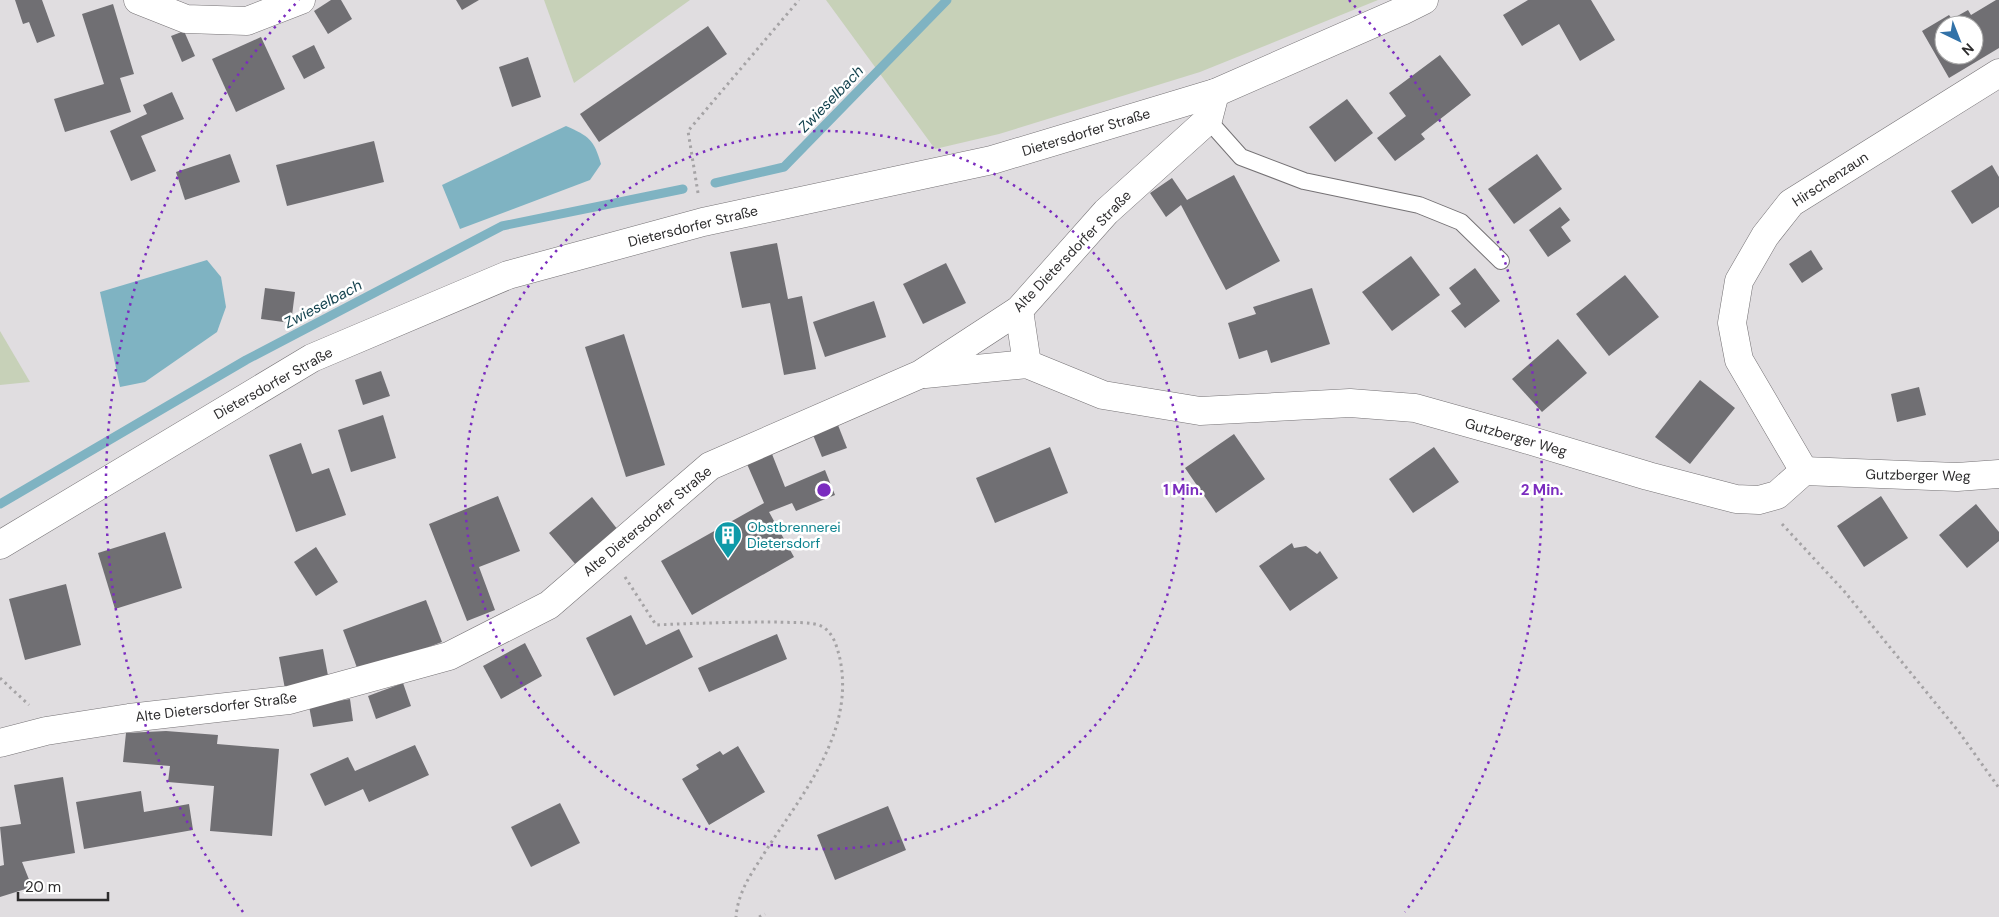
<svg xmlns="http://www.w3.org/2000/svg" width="1999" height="917" font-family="'DM Sans',sans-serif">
  <rect width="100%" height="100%" fill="#e0dde0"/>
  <!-- green -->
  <g fill="#c7d1b8">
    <path d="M544 0H690L574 83Z"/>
    <path d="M826 0H1378L1200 72 999 134 935 149Z"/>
    <path d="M0 331 30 382 0 385Z"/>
  </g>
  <!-- water -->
  <g fill="#7fb3c2">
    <path d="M566 126C589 136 594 140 601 164L590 180 460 229 442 185Z"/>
    <path d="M207 260 221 277 226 307 217 332 145 382 120 387 100 292Z"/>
  </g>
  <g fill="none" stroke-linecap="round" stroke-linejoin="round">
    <!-- stream -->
    <g stroke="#7fb3c2" stroke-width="9">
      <path d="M715 183 784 167 947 0"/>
      <path d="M0 504 246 360 502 226 683 189"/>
    </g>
  </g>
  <!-- building -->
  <g fill="#706f73" fill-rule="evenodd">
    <path d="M15 0H42L55 36 37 43 29 22 23 24Z"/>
    <path d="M331 0H341L352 19 328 34 314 11Z"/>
    <path d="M456 0H479L462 10Z"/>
    <path d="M1528 0H1591L1615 40 1580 61 1559 24 1522 46 1503 15Z"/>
    <path d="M1996 0H1999V48L1949 78 1922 31 1949 15 1952 19 1968 10 1971 15ZM1944 25H1974V55H1944Z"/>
    <path d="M113 4 134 74 120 78 131 112 65 132 54 99 104 84 82 14Z"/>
    <path d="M708 26 727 54 599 142 580 114Z"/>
    <path d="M184 31 195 56 182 62 171 36Z"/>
    <path d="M261 37 285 89 236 112 212 59Z"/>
    <path d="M314 45 325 68 304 79 292 56Z"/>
    <path d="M1440 55 1471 95 1421 134 1425 139 1395 161 1377 138 1406 116 1389 93Z"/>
    <path d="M528 57 541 97 512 107 499 67Z"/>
    <path d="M172 92 184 119 141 136 156 171 131 181 110 131 147 114 143 105Z"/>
    <path d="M1347 99 1373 133 1335 162 1309 127Z"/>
    <path d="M374 141 384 182 287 206 276 165Z"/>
    <path d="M230 154 240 182 185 200 176 172Z"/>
    <path d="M1537 154 1562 189 1514 224 1488 189Z"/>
    <path d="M1992 165 1999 177V207L1972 224 1951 191Z"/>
    <path d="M1234 175 1280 261 1226 290 1181 205 1166 217 1150 193 1172 178 1187 200Z"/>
    <path d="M1560 207 1570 220 1561 227 1571 241 1548 257 1529 230Z"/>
    <path d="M777 243 788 299 802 296 816 369 784 375 770 303 742 308 730 252Z"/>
    <path d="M1811 250 1823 269 1802 283 1789 264Z"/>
    <path d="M1411 256 1440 295 1392 331 1362 292Z"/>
    <path d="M946 263 966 303 923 324 903 284Z"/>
    <path d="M1475 268 1500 301 1465 328 1451 311 1461 304 1449 288Z"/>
    <path d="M1625 275 1659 317 1609 356 1576 314Z"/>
    <path d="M265 288 295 292 291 323 261 319Z"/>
    <path d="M1312 288 1330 344 1271 363 1267 350 1239 359 1228 323 1256 314 1253 307Z"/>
    <path d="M874 301 886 337 825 357 813 322Z"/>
    <path d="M624 334 665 465 626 477 585 347Z"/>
    <path d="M1558 339 1587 373 1542 412 1512 379Z"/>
    <path d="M381 371 390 396 363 405 355 380Z"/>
    <path d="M1700 380 1735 408 1690 464 1655 437Z"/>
    <path d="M1919 387 1926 415 1897 422 1891 394Z"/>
    <path d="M383 415 396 458 351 472 338 430Z"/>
    <path d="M836 420 847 448 822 457 811 430Z"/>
    <path d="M1234 434 1265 479 1216 513 1185 468Z"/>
    <path d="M301 443 312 474 329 468 346 515 296 532 269 455Z"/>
    <path d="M1050 447 1068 493 995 523 976 478Z"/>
    <path d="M1434 447 1459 482 1413 513 1389 479Z"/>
    <path d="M772 454 785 487 825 470 835 495 796 511 792 503 769 512 794 557 692 615 661 561 764 503 747 464Z"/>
    <path d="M498 496 520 551 479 567 495 610 467 621 429 524Z"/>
    <path d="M1881 496 1908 538 1864 567 1837 526Z"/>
    <path d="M592 497 618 530 576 565 549 533Z"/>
    <path d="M1976 504 1999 532V541L1967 568 1939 535Z"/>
    <path d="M165 532 182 588 115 609 98 553Z"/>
    <path d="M1292 543 1294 548 1306 546 1317 554 1320 551 1338 578 1290 611 1259 566Z"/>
    <path d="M316 547 338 582 316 596 294 562Z"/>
    <path d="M66 584 81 645 25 660 9 599Z"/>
    <path d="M426 600 442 642 359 673 343 630Z"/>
    <path d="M631 615 646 645 679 629 693 657 614 696 586 638Z"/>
    <path d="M777 634 787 659 709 692 698 668Z"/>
    <path d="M525 643 542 676 501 699 483 666Z"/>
    <path d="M323 649 329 681 285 689 279 657Z"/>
    <path d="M403 683 411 706 376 719 368 696Z"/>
    <path d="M350 699 353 721 313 727 309 706Z"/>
    <path d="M166 731 218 735 217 744 279 749 272 836 210 831 214 786 168 782 170 766 123 762 126 733Z"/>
    <path d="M415 745 429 775 369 802 363 789 325 806 310 774 348 757 355 771Z"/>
    <path d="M738 746 765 792 709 825 682 779 699 769 696 765 720 751 723 755Z"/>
    <path d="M63 777 75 853 22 862 32 887 0 897V866L4 865 0 827 21 824 14 785Z"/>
    <path d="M141 791 144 812 189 804 193 830 84 849 76 802Z"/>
    <path d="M560 803 580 843 531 867 511 827Z"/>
    <path d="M888 806 906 850 835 880 817 835Z"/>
  </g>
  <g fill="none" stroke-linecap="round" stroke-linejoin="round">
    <!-- service casing -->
    <g stroke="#757275" stroke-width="18">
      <path id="service" d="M1208 120 1241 157 1304 181 1419 205 1461 222 1501 261"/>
    </g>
    <!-- minor casing -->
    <g stroke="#757275" stroke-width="29">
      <g id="minor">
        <path d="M138 0 186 19 247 21 301 0"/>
        <path d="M1019 310 1027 364"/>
        <path d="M925 374 1027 364 1103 395 1200 411 1350 403 1415 408 1515 436 1648 476 1736 499 1759 500 1777 495 1804 471 1957 477 1999 474"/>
        <path d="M1804 471 1739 360 1732 323 1739 281 1765 236 1791 203 1999 73"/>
        <path d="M0 743 46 731 129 718 289 700 449 656 549 605 710 466 921 374 1019 310 1106 212 1208 120 1215 93"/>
      </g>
    </g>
    <!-- tertiary casing -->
    <g stroke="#757275" stroke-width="29">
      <path id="tertiary" d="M0 545 312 358 508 275 703 222 992 160 1215 93 1402 11 1424 0"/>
    </g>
    <!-- path -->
    <g stroke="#a5a3a5" stroke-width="3" stroke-dasharray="2.5 4" stroke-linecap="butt">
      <path d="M698 193 688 131 799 0"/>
      <path d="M1782 524 1844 591 1959 732 1999 788"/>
      <path d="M625 577 656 625C697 623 737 622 778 622 789 623 813 621 823 627 834 634 837 647 840 659 855 733 802 794 765 852 752 873 738 891 736 917"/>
      <path d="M0 678 29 705"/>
      <path d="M759 917 765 914"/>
    </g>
    <!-- service -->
    <use href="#service" stroke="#fff" stroke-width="16"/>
    <!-- minor -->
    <use href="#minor" stroke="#fff" stroke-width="28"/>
    <!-- tertiary -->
    <use href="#tertiary" stroke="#fff" stroke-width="28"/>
  </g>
  <!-- distance rings -->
  <g fill="none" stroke="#7b2cbf" stroke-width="2.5" stroke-dasharray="2.5 5">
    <circle cx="824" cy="490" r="359"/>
    <path d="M243 912A718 718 0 0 1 299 0M1349 0A718 718 0 0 1 1405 912"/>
  </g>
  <!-- icons -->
  <defs>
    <g id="building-pin" transform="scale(1.4375)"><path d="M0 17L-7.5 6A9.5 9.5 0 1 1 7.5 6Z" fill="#0f9aa8" stroke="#fff"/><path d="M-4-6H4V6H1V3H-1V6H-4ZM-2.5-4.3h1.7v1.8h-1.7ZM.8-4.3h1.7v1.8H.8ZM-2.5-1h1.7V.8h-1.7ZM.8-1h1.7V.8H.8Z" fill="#fff"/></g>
  </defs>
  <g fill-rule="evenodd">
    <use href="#building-pin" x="728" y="535"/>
  </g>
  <g text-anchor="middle" stroke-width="5" stroke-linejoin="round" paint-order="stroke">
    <!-- street labels -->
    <g font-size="14" fill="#2d2c2d" stroke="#fff">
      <text transform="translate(1086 132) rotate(-17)" y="5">Dietersdorfer Straße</text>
      <text transform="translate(1830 179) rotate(-33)" y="5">Hirschenzaun</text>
      <text transform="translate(693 226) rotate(-14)" y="5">Dietersdorfer Straße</text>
      <text transform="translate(1072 251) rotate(-46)" y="5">Alte Dietersdorfer Straße</text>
      <text transform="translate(273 383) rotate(-29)" y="5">Dietersdorfer Straße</text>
      <text transform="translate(1516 437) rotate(16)" y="5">Gutzberger Weg</text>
      <text transform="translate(1918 475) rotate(1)" y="5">Gutzberger Weg</text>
      <text transform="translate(647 521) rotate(-40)" y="5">Alte Dietersdorfer Straße</text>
      <text transform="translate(216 707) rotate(-7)" y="5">Alte Dietersdorfer Straße</text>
    </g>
    <!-- culture labels -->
    <g font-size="14" fill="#0d838f" stroke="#fff" text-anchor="start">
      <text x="747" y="532">Obstbrennerei<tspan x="747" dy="16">Dietersdorf</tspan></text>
    </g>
    <!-- water labels -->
    <g font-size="15" font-style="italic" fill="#103f4b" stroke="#fff">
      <text transform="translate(831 99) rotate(-46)" y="5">Zwieselbach</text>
      <text transform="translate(323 304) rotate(-28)" y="5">Zwieselbach</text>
    </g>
  </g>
  <circle cx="824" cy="490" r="8" fill="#7b2cbf" stroke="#fff" stroke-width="2.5"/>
  <g font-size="15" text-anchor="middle" font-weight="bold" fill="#7b2cbf" stroke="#fff" stroke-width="5" stroke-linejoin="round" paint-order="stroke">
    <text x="1183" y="495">1 Min.</text>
    <text x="1542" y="495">2 Min.</text>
  </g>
  <!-- north arrow -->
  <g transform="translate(1959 40) rotate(137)"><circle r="24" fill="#ffffff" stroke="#ababab"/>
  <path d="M0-4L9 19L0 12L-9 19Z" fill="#3272a8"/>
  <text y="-8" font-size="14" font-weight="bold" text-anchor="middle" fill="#2d2c2d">N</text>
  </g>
  <!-- scale -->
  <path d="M18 892v8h90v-8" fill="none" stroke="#2d2c2d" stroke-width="2.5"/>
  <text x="25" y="892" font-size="15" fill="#2d2c2d" stroke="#ffffff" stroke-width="4" paint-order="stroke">20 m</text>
</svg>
